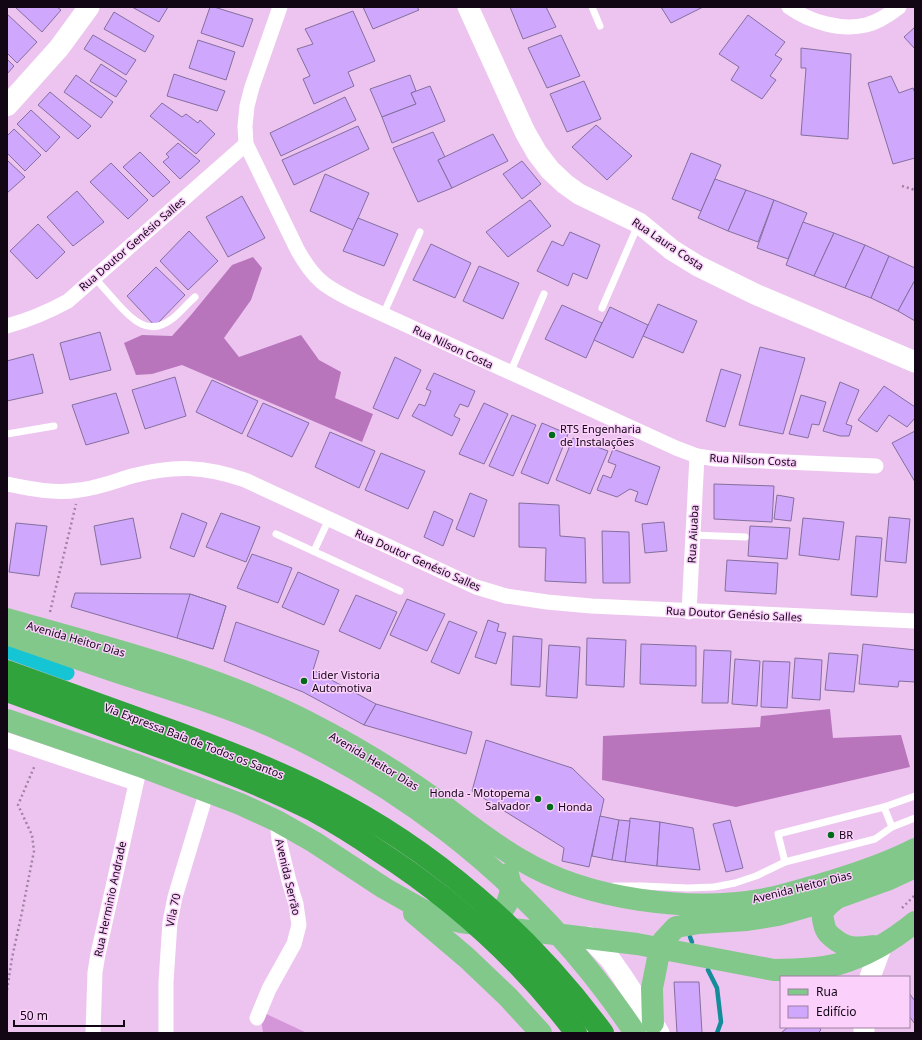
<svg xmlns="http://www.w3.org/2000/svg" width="922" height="1040" font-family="'Noto Sans',sans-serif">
  <rect width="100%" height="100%" fill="#edc4ef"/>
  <!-- green -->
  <path fill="#d596d9" d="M260 1011 307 1033H263Z"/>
  <!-- forest -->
  <g fill="#b875bc">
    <path d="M253 257 262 268 251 300 224 338 239 357 301 335 319 360 341 372 335 398 373 414 362 442 182 365 152 374 136 375 124 343 142 335 172 336 191 315 232 265Z"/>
    <path d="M830 709 833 738 901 735 910 767 736 807 602 780 603 736 760 727 761 716Z"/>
  </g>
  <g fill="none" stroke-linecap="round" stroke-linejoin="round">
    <!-- stream -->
    <g stroke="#158c9a" stroke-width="4.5">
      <path d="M690 937 692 942"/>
      <path d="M708 970 717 988 721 1022 717 1033"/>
    </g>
    <!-- canal -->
    <path stroke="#16c5d4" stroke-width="15" d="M7 651 67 673"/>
  </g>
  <!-- building -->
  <g fill="#cfa7fd" stroke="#846f9e">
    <path d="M15 7H57L61 10 42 32Z"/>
    <path d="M132 7H168L159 22Z"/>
    <path d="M210 7H214L253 19 243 47 201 33Z"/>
    <path d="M363 7H417L419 10 373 29Z"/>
    <path d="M510 7H546L556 27 523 39Z"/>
    <path d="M661 7H703L671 23Z"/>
    <path d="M353 11 375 61 348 72 354 86 314 104 303 79 310 76 297 49 313 44 305 29Z"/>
    <path d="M114 12 154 36 145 52 104 29Z"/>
    <path d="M7 14 37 42 17 63 7 53Z"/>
    <path d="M748 15 785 42 775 55 782 59 770 76 776 80 762 99 731 80 739 67 719 54Z"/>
    <path d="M915 27V49L904 37Z"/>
    <path d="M93 35 136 60 126 75 84 49Z"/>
    <path d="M561 35 580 76 547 88 528 48Z"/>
    <path d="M198 40 235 52 226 80 189 68Z"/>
    <path d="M801 48 851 54 848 139 801 135 806 68H801Z"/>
    <path d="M7 59 14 66 7 74Z"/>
    <path d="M101 64 127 81 116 97 90 81Z"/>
    <path d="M174 74 225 91 217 111 167 96Z"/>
    <path d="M76 75 113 102 101 118 64 92Z"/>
    <path d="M410 75 416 91 411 93 416 104 382 117 370 89Z"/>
    <path d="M891 76 899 93 913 88 915 93V158L893 164 868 83Z"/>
    <path d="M584 81 601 119 567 132 550 94Z"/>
    <path d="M430 86 445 121 392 143 382 117 416 104 411 93Z"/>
    <path d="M50 92 91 126 78 139 38 105Z"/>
    <path d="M345 97 356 120 281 156 270 133Z"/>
    <path d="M162 103 182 117 186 114 198 123 200 120 215 134 196 154 150 116Z"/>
    <path d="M31 110 60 137 46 152 17 124Z"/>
    <path d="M596 125 632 156 607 180 572 147Z"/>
    <path d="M358 126 369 149 294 185 282 160Z"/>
    <path d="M14 129 41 155 25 171 7 153V136Z"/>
    <path d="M433 132 445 157 438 160 452 188 418 202 393 148Z"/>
    <path d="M493 134 508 161 452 188 438 160Z"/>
    <path d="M178 143 200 161 180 179 163 162 169 157 166 154Z"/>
    <path d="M140 152 170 182 153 197 123 167Z"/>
    <path d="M691 153 721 165 701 211 672 199Z"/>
    <path d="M7 160 25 177 7 193Z"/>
    <path d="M522 161 541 184 522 199 503 174Z"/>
    <path d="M111 163 148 200 128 219 90 182Z"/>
    <path d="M325 174 369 193 353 230 310 211Z"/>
    <path d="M715 179 746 190 728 231 698 218Z"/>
    <path d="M746 190 774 200 758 242 728 231Z"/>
    <path d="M77 191 104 222 73 246 47 217Z"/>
    <path d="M242 196 265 238 228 257 206 217Z"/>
    <path d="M530 200 551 226 508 257 486 232Z"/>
    <path d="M774 200 807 213 788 259 757 248Z"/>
    <path d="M358 218 398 234 384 266 343 251Z"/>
    <path d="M803 222 834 233 814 276 786 265Z"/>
    <path d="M38 224 65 252 37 279 10 251Z"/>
    <path d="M189 231 218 261 188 290 160 261Z"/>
    <path d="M570 232 600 245 587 279 573 273 568 286 537 271 552 241 563 246Z"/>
    <path d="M834 233 865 245 845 288 814 276Z"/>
    <path d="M431 244 471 263 455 298 413 280Z"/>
    <path d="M865 245 889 256 871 298 845 288Z"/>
    <path d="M889 256 915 268V280L898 311 871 298Z"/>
    <path d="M479 266 519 283 503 319 463 301Z"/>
    <path d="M156 267 185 295 155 326 127 296Z"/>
    <path d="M915 280V321L898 311Z"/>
    <path d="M658 304 697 321 683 353 643 336Z"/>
    <path d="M562 305 602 323 586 358 545 339Z"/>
    <path d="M610 307 648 325 633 358 594 340Z"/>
    <path d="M100 332 111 370 70 380 60 343Z"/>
    <path d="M760 347 805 358 783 434 739 425Z"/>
    <path d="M33 354 43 393 7 401V361Z"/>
    <path d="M395 357 421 370 398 419 373 408Z"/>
    <path d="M721 369 741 375 725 427 706 421Z"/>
    <path d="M434 373 475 391 468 407 460 404 454 416 460 419 452 436 412 416 419 404 425 406 431 391 426 389Z"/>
    <path d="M175 377 186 416 145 429 132 390Z"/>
    <path d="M212 380 258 401 242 434 196 412Z"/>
    <path d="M840 382 859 390 846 424 852 426 849 436H840L823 431Z"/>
    <path d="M884 386 915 407V418L907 427 889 415 877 432 858 420Z"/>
    <path d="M116 393 129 433 86 445 72 405Z"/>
    <path d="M801 395 826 402 819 425 812 424 808 438 789 434Z"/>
    <path d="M263 403 309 423 292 457 247 436Z"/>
    <path d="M484 403 508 414 484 464 459 454Z"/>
    <path d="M512 415 536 425 513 476 489 466Z"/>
    <path d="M542 423 568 434 548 484 521 473Z"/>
    <path d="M915 431V482L892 443Z"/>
    <path d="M330 432 375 451 359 488 315 467Z"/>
    <path d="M573 438 608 451 590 494 556 480Z"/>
    <path d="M613 449 660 467 647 505 635 501 638 492 630 489 617 497 597 490 603 475 611 478 616 465 608 462Z"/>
    <path d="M381 453 425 471 408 509 365 490Z"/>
    <path d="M714 484 774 486 772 522 714 519Z"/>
    <path d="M470 493 487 500 474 537 456 529Z"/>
    <path d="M777 495 794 498 791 521 774 519Z"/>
    <path d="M519 503 559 505 560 536 585 538 586 583 545 581 546 548 519 547Z"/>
    <path d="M434 511 453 520 443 546 424 537Z"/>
    <path d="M182 513 207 523 194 557 170 548Z"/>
    <path d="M221 513 260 527 246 562 206 547Z"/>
    <path d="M889 517 910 519 906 563 885 561Z"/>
    <path d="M133 518 141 558 101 565 94 526Z"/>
    <path d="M803 518 844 522 839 560 799 555Z"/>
    <path d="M664 522 667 551 645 553 642 524Z"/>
    <path d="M16 523 47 526 39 576 9 572Z"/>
    <path d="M750 526 790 528 787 559 748 556Z"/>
    <path d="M602 531 629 532 630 583H603Z"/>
    <path d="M856 536 882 538 877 597 851 595Z"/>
    <path d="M252 554 292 568 278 603 237 588Z"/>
    <path d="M727 560 778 563 776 594 725 591Z"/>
    <path d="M298 572 339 590 324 625 282 607Z"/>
    <path d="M75 593 190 594 226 606 213 649 177 638 71 607Z"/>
    <path d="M190 594 226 606 213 649 177 638Z"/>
    <path d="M356 595 397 612 380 649 339 631Z"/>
    <path d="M407 599 445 614 427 651 390 635Z"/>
    <path d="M488 620 499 624 497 631 506 633 496 664 475 657Z"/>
    <path d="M449 621 477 632 459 674 431 662Z"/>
    <path d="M236 622 319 651 313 670 376 704 364 725 303 692 224 661Z"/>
    <path d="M513 636 542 639 540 687 511 685Z"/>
    <path d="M587 638 626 640 624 687 586 685Z"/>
    <path d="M641 644 696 646V686L640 684Z"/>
    <path d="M863 644 915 650V682L899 681 898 687 859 684Z"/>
    <path d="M549 645 580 647 577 698 546 696Z"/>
    <path d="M704 650 731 651 728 703H702Z"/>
    <path d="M829 653 858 655 854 692 825 690Z"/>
    <path d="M795 658 822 660 820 700 792 698Z"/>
    <path d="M735 659 760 661 757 706 732 704Z"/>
    <path d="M763 661 790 662 787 708 761 707Z"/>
    <path d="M376 704 472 732 466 754 364 725Z"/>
    <path d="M486 740 572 768 604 799 589 867 562 861 564 848 472 791Z"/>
    <path d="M600 816 619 820 612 860 592 856Z"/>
    <path d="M630 818 660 822 657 866 625 862Z"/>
    <path d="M619 820 630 821 625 862 612 860Z"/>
    <path d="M730 820 743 868 726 872 713 824Z"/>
    <path d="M660 822 693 828 700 870 657 866Z"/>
    <path d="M674 982H699L702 1033H677Z"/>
    <path d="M909 993 915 1001V1024L909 1016Z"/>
    <path d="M788 1027H819L821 1030 818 1033H781Z"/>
  </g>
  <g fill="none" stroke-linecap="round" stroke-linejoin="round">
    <!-- path -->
    <g stroke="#a182a3" stroke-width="2.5" stroke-dasharray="2 3" stroke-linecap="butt">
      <path d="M902 186 915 190"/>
      <path d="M50 612 76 504"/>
      <path d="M902 908 915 895"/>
      <path d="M7 990 12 958 22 912 34 851 32 835 18 805 35 765"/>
    </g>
    <!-- lane -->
    <g stroke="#fff" stroke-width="7">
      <path d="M592 7 600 26"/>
      <path d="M94 277C102 286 109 294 117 303 132 320 149 337 172 319 180 313 187 304 195 297"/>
      <path d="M602 308 638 225"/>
      <path d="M383 315 420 232"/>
      <path d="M510 373 544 294"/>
      <path d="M7 434 54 426"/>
      <path d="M276 534 400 591"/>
      <path d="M693 535 745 537"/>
      <path d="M314 551 329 519"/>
      <path d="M884 807 892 827"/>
      <path d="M785 862 778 834 884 807 915 796"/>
      <path d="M614 886H642L688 888 714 887 735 883 756 876 785 862 875 839 892 827 915 818"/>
    </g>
    <!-- street -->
    <g stroke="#fff" stroke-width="15">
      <path d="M280 7 252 87 247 106 245 126 246 144 297 249C314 280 325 287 356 302L676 448 697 456 716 459 876 466"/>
      <path d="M789 7C810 22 841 31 866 25 878 22 890 14 899 7"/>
      <path d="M7 326C29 320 48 312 68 301L246 144"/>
      <path d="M7 484C31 489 55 494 79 490 97 488 115 481 132 476 175 465 204 466 245 480L476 587 506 596 547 602 591 606 915 621"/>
      <path d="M689 612 697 456"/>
      <path d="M7 740 135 783"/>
      <path d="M257 1018 269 989 294 944 299 925 296 904 289 881 279 840 277 821"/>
      <path d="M93 1033 95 972 98 954 140 766"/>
      <path d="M166 1033V982L170 922 175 897 207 791"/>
    </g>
    <!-- secondary -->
    <g stroke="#fff" stroke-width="21">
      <path d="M468 7 525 132 537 153 550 170 565 184 579 194 639 223 672 250 698 266 755 294 915 362"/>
      <path d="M7 106 59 48 89 7"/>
      <path d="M589 937 610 959 622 976 659 1033"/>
      <path d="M870 977 882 945"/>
      <path d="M864 1027V1033"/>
    </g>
    <!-- primary -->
    <g stroke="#83c88b" stroke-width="22">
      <path d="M7 619C108 648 212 673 306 721 351 744 395 770 436 800 464 821 491 843 521 860 587 900 690 913 765 899 788 895 810 887 832 881 861 872 888 863 915 849"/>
      <path d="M7 634C47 648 86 662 126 675 175 691 224 705 271 726 396 782 507 867 592 974 607 993 622 1013 635 1033"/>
      <path d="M7 720 140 766 240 804 277 821 314 842 384 888 423 910 440 917 461 922 505 928 637 944 774 970C795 970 819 969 839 964 866 956 893 940 915 922"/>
      <path d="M837 898C833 901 828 905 825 909 821 914 823 919 824 924 825 930 827 933 832 937 846 949 856 949 873 946"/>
      <path d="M414 913 467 958 508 997 541 1033"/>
      <path d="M487 925C504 912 516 897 508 874"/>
      <path d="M653 1023 652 988 660 948 663 941 676 927 699 923 747 920 778 915 837 898 887 880 915 867"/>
    </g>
    <!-- highway -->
    <g stroke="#30a33d" stroke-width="22">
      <path d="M7 671C55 688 103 706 151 723 210 744 268 766 323 794 433 849 530 934 603 1033"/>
      <path d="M7 691C56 709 105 727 154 745 208 764 262 785 314 811 336 823 357 836 377 850 453 899 521 960 576 1033"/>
    </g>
  </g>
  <!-- markers -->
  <g fill="#006a18" stroke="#fbd1fc" stroke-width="1.5">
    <circle cx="552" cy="435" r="4"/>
    <circle cx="304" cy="681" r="4"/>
    <circle cx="538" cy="799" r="4"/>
    <circle cx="550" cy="807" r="4"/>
    <circle cx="831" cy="835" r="4"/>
  </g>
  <g text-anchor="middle" stroke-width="3" stroke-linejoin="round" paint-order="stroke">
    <!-- street labels -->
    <g font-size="11" fill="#130614" stroke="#fbd1fc">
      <text transform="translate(132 244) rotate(-41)" y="4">Rua Doutor Genésio Salles</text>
      <text transform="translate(668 244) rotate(34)" y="4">Rua Laura Costa</text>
      <text transform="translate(453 347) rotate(25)" y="4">Rua Nilson Costa</text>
      <text transform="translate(753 460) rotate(3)" y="4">Rua Nilson Costa</text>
      <text transform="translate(693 534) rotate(-87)" y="4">Rua Aiuaba</text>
      <text transform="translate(418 560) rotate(24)" y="4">Rua Doutor Genésio Salles</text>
      <text transform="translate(734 614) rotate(3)" y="4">Rua Doutor Genésio Salles</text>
      <text transform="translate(76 639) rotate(16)" y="4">Avenida Heitor Dias</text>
      <text transform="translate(194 741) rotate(21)" y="4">Via Expressa Baía de Todos os Santos</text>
      <text transform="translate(374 761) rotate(31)" y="4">Avenida Heitor Dias</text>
      <text transform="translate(288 877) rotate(77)" y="4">Avenida Serrão</text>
      <text transform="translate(802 887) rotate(-14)" y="4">Avenida Heitor Dias</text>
      <text transform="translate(110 899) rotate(-78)" y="4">Rua Herminio Andrade</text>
      <text transform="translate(173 910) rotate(-78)" y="4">Vila 70</text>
    </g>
    <!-- poi labels -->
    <g font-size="11" fill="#130614" stroke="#fbd1fc" text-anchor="start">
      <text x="560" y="433">RTS Engenharia<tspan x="560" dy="13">de Instalações</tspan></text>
      <text x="312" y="679">Lider Vistoria<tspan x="312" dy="13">Automotiva</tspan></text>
      <text x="530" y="797" text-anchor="end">Honda - Motopema<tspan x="530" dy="13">Salvador</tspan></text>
      <text x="558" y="811">Honda</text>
      <text x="839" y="839">BR</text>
    </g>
  </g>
  <!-- border -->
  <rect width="922" height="1040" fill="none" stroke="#130614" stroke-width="16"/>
  <!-- legend -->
  <rect x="780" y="976" width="130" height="52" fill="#fbd1fc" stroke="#9e809f"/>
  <rect x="788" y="989" width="20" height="6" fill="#83c88b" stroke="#9e809f"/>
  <text x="816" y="996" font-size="12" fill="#130614">Rua</text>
  <rect x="788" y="1006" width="20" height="12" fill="#cfa7fd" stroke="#9e809f"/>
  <text x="816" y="1016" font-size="12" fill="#130614">Edifício</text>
  <!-- scale -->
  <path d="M14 1020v6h110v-6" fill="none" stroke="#130614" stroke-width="2"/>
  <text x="20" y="1020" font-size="12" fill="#130614" stroke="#fbd1fc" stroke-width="3" paint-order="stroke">50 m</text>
</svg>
